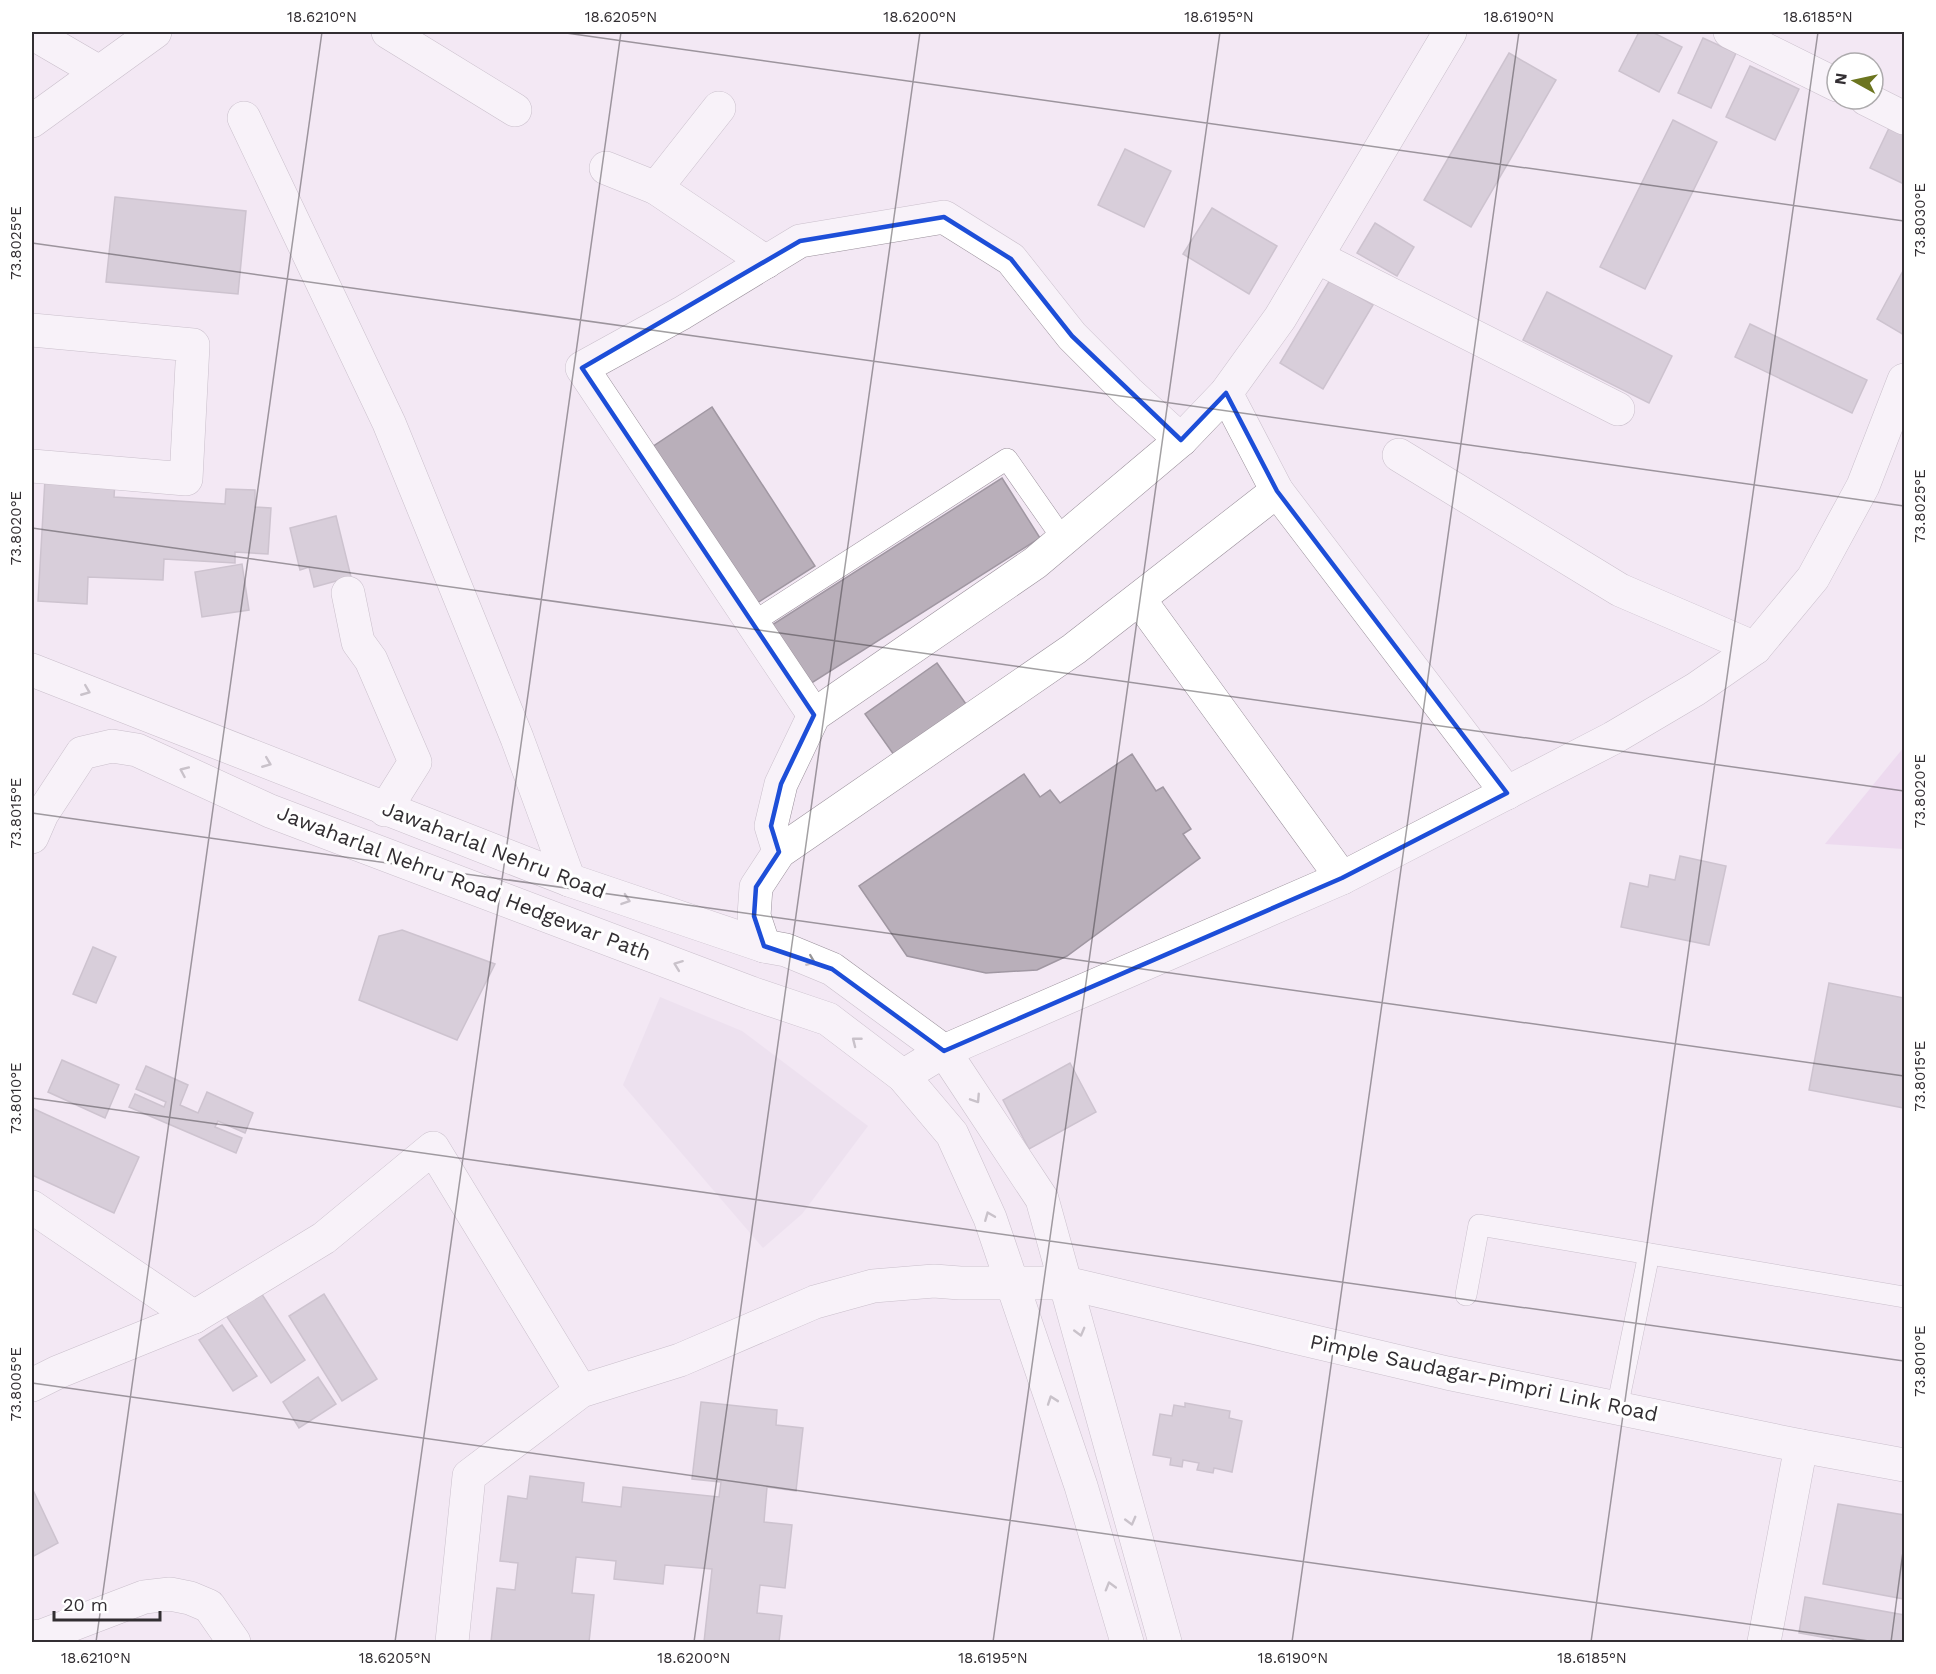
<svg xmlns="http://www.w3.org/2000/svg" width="1936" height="1674" font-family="'Work Sans',sans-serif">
  <rect width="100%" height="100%" fill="#f3e8f4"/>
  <!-- built -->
  <path fill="#e7d9e9" d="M660 997 742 1031 868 1126 802 1214 763 1248 623 1085Z"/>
  <!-- green -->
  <path fill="#e6cae9" d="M1904 747V849L1825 844Z"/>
  <!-- building -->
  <g fill="#b9afba" stroke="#a097a2" stroke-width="1.5">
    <path d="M1639 32H1652L1682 47 1659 92 1619 71Z"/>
    <path d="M1703 38 1736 53 1711 108 1678 93Z"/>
    <path d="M1509 53 1556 80 1471 227 1424 200Z"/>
    <path d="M1750 66 1799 89 1775 140 1726 117Z"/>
    <path d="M1673 120 1717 142 1645 289 1600 267Z"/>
    <path d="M1891 124 1904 130V184L1870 168Z"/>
    <path d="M1125 149 1171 171 1144 227 1098 205Z"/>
    <path d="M115 197 246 211 238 294 106 282Z"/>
    <path d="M1212 208 1277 246 1249 294 1183 254Z"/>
    <path d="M1375 223 1414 247 1397 276 1357 253Z"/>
    <path d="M1904 269V335L1877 319Z"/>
    <path d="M1330 280 1373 305 1323 389 1280 363Z"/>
    <path d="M1547 292 1672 356 1649 403 1523 340Z"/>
    <path d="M1750 324 1867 380 1852 413 1735 357Z"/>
    <path d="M712 407 815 566 754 605 652 447Z"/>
    <path d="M1002 478 1040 538 810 684 772 625Z"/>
    <path d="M45 479 115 482 114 497 225 504 226 489 255 490V507L271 508 268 554 235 552V563L164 559 163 580 88 577 87 604 38 601Z"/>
    <path d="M336 516 351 577 314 587 309 567 300 570 290 528Z"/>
    <path d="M242 564 249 610 202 617 195 572Z"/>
    <path d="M937 663 966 704 894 755 865 714Z"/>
    <path d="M1132 754 1156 791 1163 787 1191 829 1183 834 1200 858 1067 956 1037 970 986 973 907 956 859 886 1024 774 1040 797 1050 790 1060 803Z"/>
    <path d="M1680 856 1726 866 1709 945 1621 927 1630 883 1648 887 1650 875 1675 880Z"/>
    <path d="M402 930 495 964 457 1040 359 1000 379 936Z"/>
    <path d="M93 947 116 957 96 1003 73 994Z"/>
    <path d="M1829 983 1904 998V1108L1809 1090Z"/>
    <path d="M62 1060 119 1085 105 1118 48 1092Z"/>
    <path d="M1070 1063 1096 1112 1029 1149 1003 1100Z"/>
    <path d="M146 1066 188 1085 180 1105 198 1113 207 1092 253 1113 245 1133 218 1121 215 1127 242 1138 236 1153 129 1107 135 1094 164 1107 166 1102 136 1089Z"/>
    <path d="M32 1108 139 1157 114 1213 32 1175Z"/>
    <path d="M261 1293 305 1360 271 1383 227 1317Z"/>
    <path d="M324 1294 377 1379 342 1401 289 1316Z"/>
    <path d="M222 1325 257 1376 233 1391 199 1340Z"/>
    <path d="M318 1377 336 1404 299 1428 283 1402Z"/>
    <path d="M701 1402 777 1410 776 1425 803 1428 796 1491 767 1487 764 1522 792 1525 785 1588 760 1585 757 1613 782 1616 779 1642H704L712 1569 665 1565 663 1584 614 1579 616 1561 576 1557 572 1593 594 1595 589 1642H491L497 1588 515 1590 518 1563 500 1561 508 1496 527 1499 530 1476 584 1483 582 1502 621 1507 623 1487 719 1497 721 1482 692 1479Z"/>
    <path d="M1185 1403 1230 1411 1229 1418 1242 1421 1232 1472 1214 1468 1213 1473 1197 1470 1199 1463 1183 1460 1182 1467 1170 1465 1171 1458 1153 1455 1160 1414 1172 1416 1174 1405 1185 1407Z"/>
    <path d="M32 1488 58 1543 32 1557Z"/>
    <path d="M1838 1504 1904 1515V1599L1823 1584Z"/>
    <path d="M1805 1597 1904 1615V1642H1833V1639L1799 1633Z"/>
  </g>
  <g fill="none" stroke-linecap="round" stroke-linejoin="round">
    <!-- lane casing -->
    <g stroke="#9a909b" stroke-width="22">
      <g id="lane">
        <path d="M752 623 1007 459 1063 539"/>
        <path d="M1466 1295 1479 1225 1904 1297"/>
        <path d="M1617 1408 1649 1254"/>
      </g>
    </g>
    <!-- street casing -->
    <g stroke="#9a909b" stroke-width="34">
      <g id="street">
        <path d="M388 32 515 110"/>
        <path d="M1730 32 1837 85"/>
        <path d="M32 33 99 72"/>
        <path d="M1866 99 1904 118"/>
        <path d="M719 108 656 188 766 262"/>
        <path d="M244 118 389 423 517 738 569 880"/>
        <path d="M606 168 656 188"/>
        <path d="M1317 257 1618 409"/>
        <path d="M32 330 193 345 186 479 32 466"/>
        <path d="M1226 393 1277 491 1507 793"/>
        <path d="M1399 455 1620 590 1755 648"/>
        <path d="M348 593 358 642 371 660 415 762 385 810"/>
        <path d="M1139 599 1342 878"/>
        <path d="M814 715 582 368 682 313 800 241 944 217 1011 259 1072 336 1128 392 1181 440"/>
        <path d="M779 852 1074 649 1277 491"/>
        <path d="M764 946 754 916 756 887 779 852 771 826 781 784 814 715 1035 563 1181 440 1226 393 1280 318 1450 32"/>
        <path d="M903 1076 944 1051 1342 878 1613 738 1696 689 1755 648 1813 578 1863 486 1904 380"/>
        <path d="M32 1207 194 1317"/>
        <path d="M32 1385 58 1372 194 1317 324 1238 433 1148 581 1391"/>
        <path d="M32 1637 42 1636 144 1597 170 1594 190 1598 209 1606 234 1642"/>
        <path d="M452 1642 469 1476 581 1391 680 1360 815 1302 873 1286 934 1281 960 1283H1066L1447 1373 1801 1446 1904 1465"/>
        <path d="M1764 1642 1801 1446"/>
      </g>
    </g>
    <!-- secondary casing -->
    <g stroke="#9a909b" stroke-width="34">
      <g id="secondary">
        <path d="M32 121 155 32"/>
        <path d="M32 670 569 880 764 946 786 950 832 969 944 1051 1042 1199 1165 1642"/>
        <path d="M32 837 42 814 82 753 112 746 137 750 270 811 751 993 828 1019 903 1076 952 1134 990 1218 1081 1486 1127 1642"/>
      </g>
    </g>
    <!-- lane -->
    <use href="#lane" stroke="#fff" stroke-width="21"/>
    <!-- street -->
    <use href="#street" stroke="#fff" stroke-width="33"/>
    <!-- secondary -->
    <use href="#secondary" stroke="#fff" stroke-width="33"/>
  </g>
  <!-- one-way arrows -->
  <defs><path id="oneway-chevron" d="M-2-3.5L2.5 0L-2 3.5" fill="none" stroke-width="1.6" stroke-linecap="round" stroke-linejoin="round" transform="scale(1.5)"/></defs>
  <g stroke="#989698">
    <use href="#oneway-chevron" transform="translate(86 691) rotate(22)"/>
    <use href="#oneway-chevron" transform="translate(267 763) rotate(22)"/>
    <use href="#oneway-chevron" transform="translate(184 771) rotate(-156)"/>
    <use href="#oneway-chevron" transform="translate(626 900) rotate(19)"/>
    <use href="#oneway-chevron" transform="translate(811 961) rotate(22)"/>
    <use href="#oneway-chevron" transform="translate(678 965) rotate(-159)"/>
    <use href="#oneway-chevron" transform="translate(856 1041) rotate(-142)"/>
    <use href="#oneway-chevron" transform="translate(976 1099) rotate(57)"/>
    <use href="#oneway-chevron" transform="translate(989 1216) rotate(-112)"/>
    <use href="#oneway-chevron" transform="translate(1080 1332) rotate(75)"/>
    <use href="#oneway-chevron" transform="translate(1052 1400) rotate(-109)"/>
    <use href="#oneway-chevron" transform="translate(1131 1521) rotate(75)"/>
    <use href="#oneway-chevron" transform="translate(1110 1586) rotate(-106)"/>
  </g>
  <!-- marked area -->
  <path d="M0 0H1936V1674H0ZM944 217 1011 259 1072 336 1181 440 1226 393 1277 491 1507 793 1342 878 944 1051 832 969 764 946 754 916 756 887 779 852 771 826 781 784 814 715 582 368 800 241Z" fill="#f3e8f4" fill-opacity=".55" fill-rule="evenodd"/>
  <path fill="none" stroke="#1d4ed8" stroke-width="4.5" stroke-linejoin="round" d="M944 217 1011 259 1072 336 1181 440 1226 393 1277 491 1507 793 1342 878 944 1051 832 969 764 946 754 916 756 887 779 852 771 826 781 784 814 715 582 368 800 241Z"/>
  <!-- ticks -->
  <path fill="none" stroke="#322e32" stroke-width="1.5" stroke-opacity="0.45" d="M559 32 1904 221M32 243 1904 506M32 528 1904 791M32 813 1904 1076M32 1098 1904 1361M32 1383 1876 1642M96 1642 322 32M395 1642 621 32M694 1642 920 32M993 1642 1220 32M1292 1642 1519 32M1591 1642 1818 32M1891 1642 1904 1544"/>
  <g text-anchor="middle" stroke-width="6" stroke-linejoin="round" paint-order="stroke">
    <!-- street labels -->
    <g font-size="21" fill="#322e32" stroke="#fff">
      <text transform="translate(494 850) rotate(21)" y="7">Jawaharlal Nehru Road</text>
      <text transform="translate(464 883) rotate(21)" y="7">Jawaharlal Nehru Road Hedgewar Path</text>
      <text transform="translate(1484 1378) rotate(12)" y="7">Pimple Saudagar-Pimpri Link Road</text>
    </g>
  </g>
  <!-- border -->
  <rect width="1936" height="1674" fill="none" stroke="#ffffff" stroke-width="66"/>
  <!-- north arrow -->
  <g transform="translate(1855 81) rotate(278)"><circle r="28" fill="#ffffff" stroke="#adabad" stroke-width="1.5"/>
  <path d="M0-4.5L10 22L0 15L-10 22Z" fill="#6c751f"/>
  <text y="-9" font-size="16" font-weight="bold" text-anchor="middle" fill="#322e32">N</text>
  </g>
  <!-- scale -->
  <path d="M54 1611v9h106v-9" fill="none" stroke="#322e32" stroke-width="3"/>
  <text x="63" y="1611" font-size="18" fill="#322e32" stroke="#ffffff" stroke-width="4.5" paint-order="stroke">20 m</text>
  <rect x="33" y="33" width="1870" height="1608" fill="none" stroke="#322e32" stroke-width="2"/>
  <g font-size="15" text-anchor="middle" fill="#322e32">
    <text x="322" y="22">18.6210°N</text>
    <text x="621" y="22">18.6205°N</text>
    <text x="920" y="22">18.6200°N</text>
    <text x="1219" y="22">18.6195°N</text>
    <text x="1519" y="22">18.6190°N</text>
    <text x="1818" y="22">18.6185°N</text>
    <text transform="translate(1920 220) rotate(-90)" y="5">73.8030°E</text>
    <text transform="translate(16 243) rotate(-90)" y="5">73.8025°E</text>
    <text transform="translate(1920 506) rotate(-90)" y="5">73.8025°E</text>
    <text transform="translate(16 528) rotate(-90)" y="5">73.8020°E</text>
    <text transform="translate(1920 791) rotate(-90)" y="5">73.8020°E</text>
    <text transform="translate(16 813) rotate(-90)" y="5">73.8015°E</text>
    <text transform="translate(1920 1076) rotate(-90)" y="5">73.8015°E</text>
    <text transform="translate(16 1098) rotate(-90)" y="5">73.8010°E</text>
    <text transform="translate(1920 1361) rotate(-90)" y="5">73.8010°E</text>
    <text transform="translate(16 1384) rotate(-90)" y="5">73.8005°E</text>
    <text x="96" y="1663">18.6210°N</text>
    <text x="395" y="1663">18.6205°N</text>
    <text x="694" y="1663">18.6200°N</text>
    <text x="993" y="1663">18.6195°N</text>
    <text x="1293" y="1663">18.6190°N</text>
    <text x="1592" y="1663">18.6185°N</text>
  </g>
</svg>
